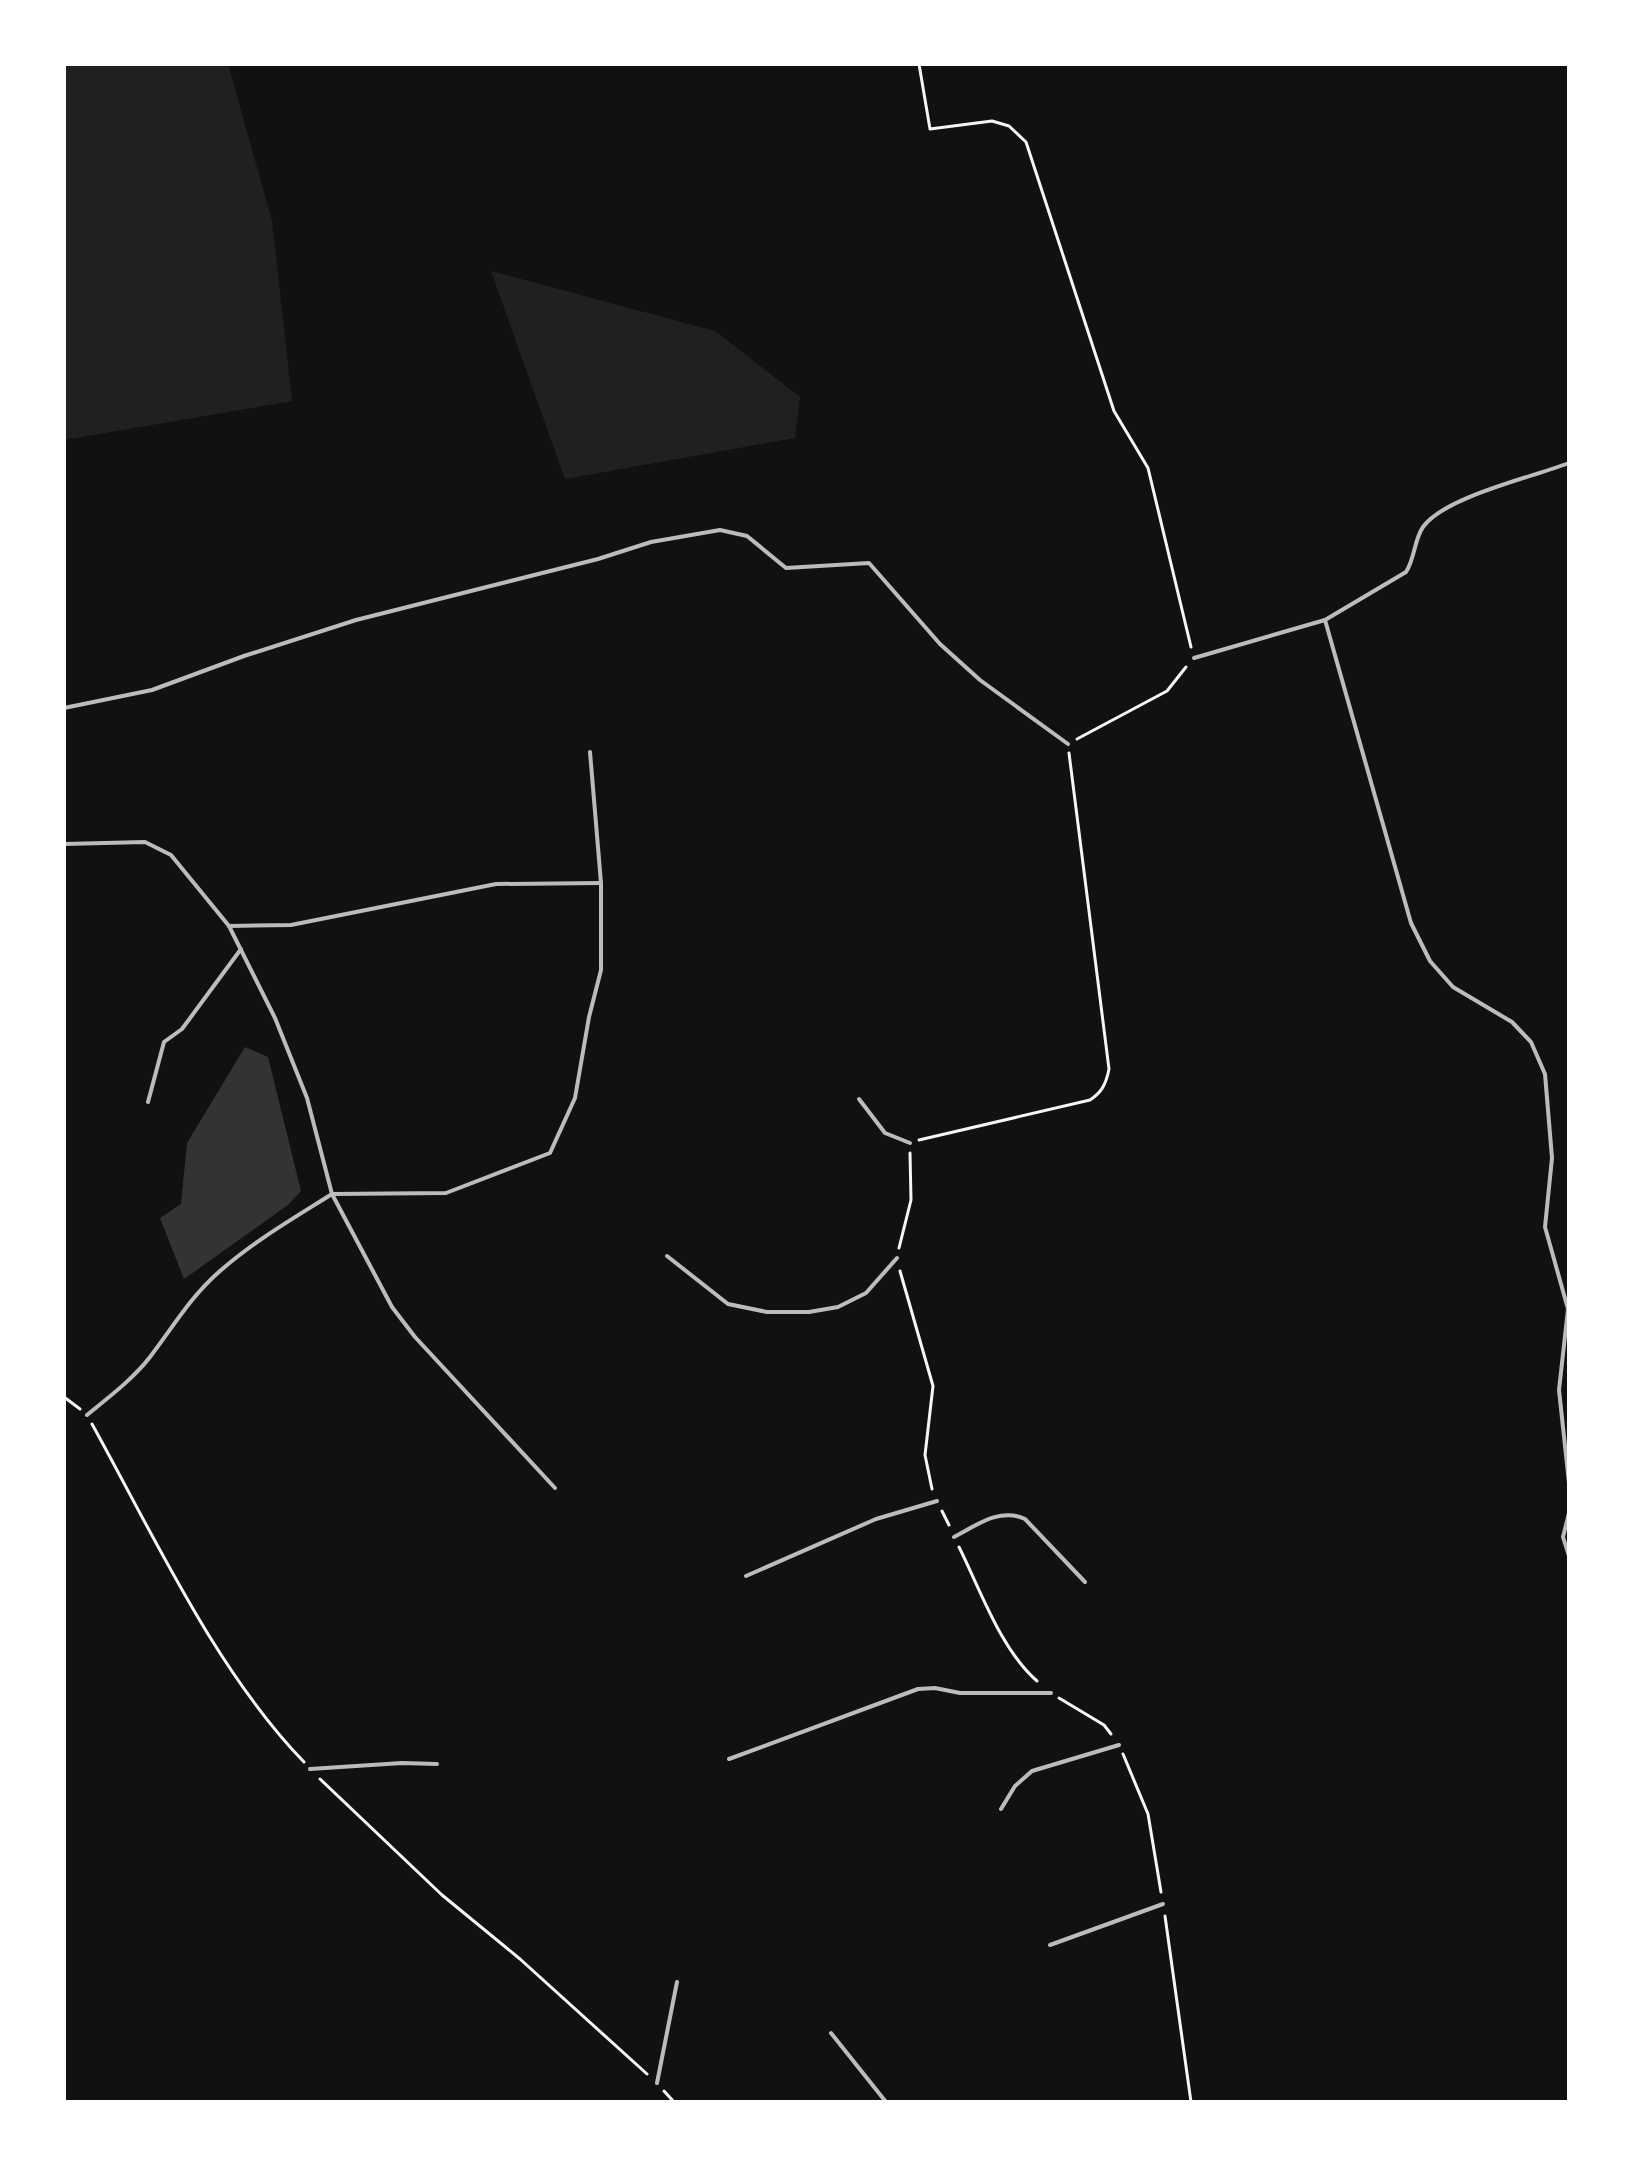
<svg xmlns="http://www.w3.org/2000/svg" width="1633" height="2166" font-family="'Nunito Sans',sans-serif">
  <rect width="100%" height="100%" fill="#111"/>
  <!-- green -->
  <g fill="#202020">
    <path d="M64 64H228L272 221 292 401 64 440Z"/>
    <path d="M491 271 715 331 800 397 795 438 565 479Z"/>
  </g>
  <!-- water -->
  <path fill="#333" d="M245 1047 268 1057 301 1191 288 1205 184 1279 160 1218 181 1204 187 1143Z"/>
  <g fill="none" stroke-linecap="round" stroke-linejoin="round">
    <!-- path -->
    <g stroke="#f5f5f5" stroke-width="3">
      <path d="M919 64 930 129 992 121 1009 126 1026 142 1114 411 1148 468 1191 647"/>
      <path d="M1077 739 1167 691 1186 667"/>
      <path d="M919 1140 1090 1100C1102 1092 1106 1084 1109 1069L1069 753"/>
      <path d="M899 1248 911 1200 910 1153"/>
      <path d="M900 1271 933 1386 925 1455 932 1489"/>
      <path d="M64 1397 80 1409"/>
      <path d="M92 1424C154 1536 216 1671 304 1762"/>
      <path d="M942 1511 949 1525"/>
      <path d="M959 1547C980 1589 1001 1650 1037 1681"/>
      <path d="M1059 1698 1104 1725 1111 1734"/>
      <path d="M1123 1754 1148 1814 1161 1892"/>
      <path d="M320 1779 442 1895 520 1959 647 2074"/>
      <path d="M1165 1916 1191 2102"/>
      <path d="M664 2091 674 2102"/>
    </g>
    <!-- service -->
    <g stroke="#bcbcbc" stroke-width="4">
      <path d="M1325 620 1411 923 1430 961 1453 987 1512 1022 1531 1042 1545 1074 1552 1158 1545 1227 1568 1309 1559 1390 1569 1483"/>
      <path d="M1194 658 1325 620 1406 572C1415 558 1414 540 1423 527 1444 497 1533 477 1569 463"/>
      <path d="M64 708 152 690 244 656 356 620 598 559 651 542 720 530 747 536 786 568 869 563 940 644 980 680 1068 744"/>
      <path d="M64 844 145 842 171 855 229 926 275 1018 307 1098 332 1194C294 1218 254 1241 220 1271 191 1296 173 1327 150 1357 133 1379 109 1397 87 1415"/>
      <path d="M229 926 291 925 496 884 601 883"/>
      <path d="M859 1099 885 1133 910 1143"/>
      <path d="M148 1102 164 1042 182 1029 241 949"/>
      <path d="M667 1256 728 1304 767 1312H809L838 1307 866 1293 897 1258"/>
      <path d="M555 1488 415 1337 392 1307 332 1194 446 1193 550 1153 575 1098 589 1017 601 970V883L590 752"/>
      <path d="M1569 1513 1563 1537 1569 1556"/>
      <path d="M954 1537C975 1526 1000 1507 1025 1519L1085 1582"/>
      <path d="M746 1576 876 1519 937 1501"/>
      <path d="M729 1759 918 1689 935 1688 960 1693H1051"/>
      <path d="M310 1769 402 1763 437 1764"/>
      <path d="M1001 1809 1015 1786 1032 1771 1119 1745"/>
      <path d="M1050 1945 1163 1904"/>
      <path d="M831 2033 886 2102"/>
      <path d="M657 2083 677 1982"/>
    </g>
  </g>
  <!-- border -->
  <rect width="1633" height="2166" fill="none" stroke="#ffffff" stroke-width="132"/>
</svg>
